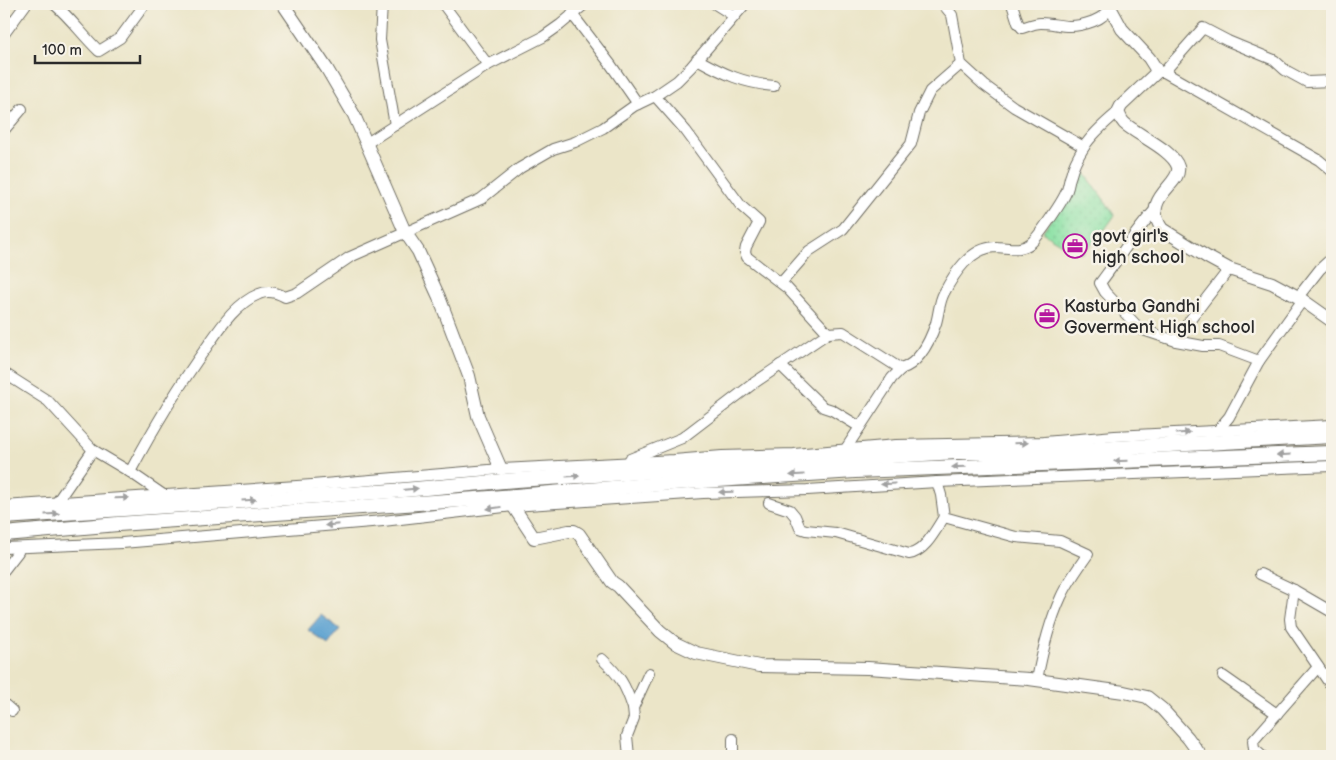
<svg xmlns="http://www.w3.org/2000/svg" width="1336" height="760" font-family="'Balsamiq Sans',sans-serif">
  <defs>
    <pattern id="park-dots" width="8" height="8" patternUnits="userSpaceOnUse" patternTransform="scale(1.25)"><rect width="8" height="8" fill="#8ae1a4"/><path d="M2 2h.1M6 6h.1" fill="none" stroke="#77c18d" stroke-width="1.8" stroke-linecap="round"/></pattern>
  </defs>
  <rect width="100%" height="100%" fill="#f7f3e8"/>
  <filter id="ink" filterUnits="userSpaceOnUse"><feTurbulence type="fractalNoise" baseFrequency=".02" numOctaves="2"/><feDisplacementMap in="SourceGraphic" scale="10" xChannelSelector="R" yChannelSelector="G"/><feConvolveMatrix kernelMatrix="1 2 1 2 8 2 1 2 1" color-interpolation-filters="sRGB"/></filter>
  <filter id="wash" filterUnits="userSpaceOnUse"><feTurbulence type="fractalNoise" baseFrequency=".0096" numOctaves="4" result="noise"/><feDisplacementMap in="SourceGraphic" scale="20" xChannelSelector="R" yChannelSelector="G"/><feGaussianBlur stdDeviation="1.12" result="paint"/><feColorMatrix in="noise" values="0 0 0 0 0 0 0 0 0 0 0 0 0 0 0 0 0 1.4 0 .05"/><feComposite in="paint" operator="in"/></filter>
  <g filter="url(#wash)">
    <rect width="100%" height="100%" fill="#ebe5c8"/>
    <!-- park -->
    <path fill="url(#park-dots)" stroke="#5a8668" d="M1084 172 1115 215 1100 236 1082 253 1073 251 1042 232Z"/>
    <!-- water -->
    <path fill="#5ba1d0" stroke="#43667e" d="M321 615 340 629 328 645 308 630Z"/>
  </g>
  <g filter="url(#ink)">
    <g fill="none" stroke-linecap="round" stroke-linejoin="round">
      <!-- minor casing -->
      <g stroke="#6e6c62" stroke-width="12">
        <g id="minor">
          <path d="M54 4C71 18 83 36 99 51L120 38 145 4"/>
          <path d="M382 4 380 40 395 125"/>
          <path d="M443 4 488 65"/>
          <path d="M715 4 734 16"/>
          <path d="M943 4 952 15 961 64 984 85 1014 107 1084 147"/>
          <path d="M1012 4 1018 23 1022 28C1028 26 1035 23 1041 23 1051 23 1060 26 1069 26 1083 26 1105 20 1110 7"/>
          <path d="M572 14 611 65 638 104"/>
          <path d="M4 34 26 4"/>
          <path d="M697 59C724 74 743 83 774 86"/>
          <path d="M1156 72H1164L1319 160 1332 171"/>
          <path d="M1164 72 1203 28 1228 41 1274 60 1285 70 1307 82 1332 81"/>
          <path d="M655 96 686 131 741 206 759 222 746 247 745 252 747 257 787 288 828 333"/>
          <path d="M4 130 22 109"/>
          <path d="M367 143 488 65 543 37 560 25 585 4"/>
          <path d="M1156 209C1134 232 1119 259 1100 283L1105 292 1140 329 1176 341 1203 346H1219L1259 361 1302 301"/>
          <path d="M781 283 809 251 843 229 911 144 919 113 930 91 961 64"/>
          <path d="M1298 297 1320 269 1332 258"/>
          <path d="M1176 341C1192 315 1211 293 1229 269"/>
          <path d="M780 365 823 407 832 410 860 427 892 378 901 369"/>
          <path d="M4 373 48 401 93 450 130 472 165 496"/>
          <path d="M1218 430 1229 417 1259 361"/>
          <path d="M845 450 860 427"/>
          <path d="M630 459 682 438 754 383 828 333 843 332 901 369C919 363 930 341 936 323 939 313 939 302 944 293 954 274 970 248 995 247 1008 247 1020 252 1031 243 1039 236 1064 200 1067 190 1069 185 1069 179 1071 175 1073 166 1079 155 1084 147 1092 134 1106 122 1118 112"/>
          <path d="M130 472C153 429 178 387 206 348 220 328 236 303 259 294 268 290 278 293 285 297L297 293 350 257 481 199 520 168 553 149 575 142 603 128 634 106 655 96 677 81 691 67 745 4"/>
          <path d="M937 482 941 495 944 517 1016 537 1060 541 1088 554C1078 568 1068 582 1061 597 1049 623 1042 653 1037 680"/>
          <path d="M57 502 93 450"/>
          <path d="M769 503 790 510 795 516 800 528 806 530 836 533 909 554C925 552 936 529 944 517"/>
          <path d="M4 506 312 485 501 469 674 460 722 456 794 454 896 445 1044 442 1115 436 1332 425"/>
          <path d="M4 548 122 543 383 521 513 506 703 493 807 490 937 482 1332 466"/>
          <path d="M4 570 18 552"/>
          <path d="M1260 574 1294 590 1332 612"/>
          <path d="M1294 590 1290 619 1291 627 1332 687"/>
          <path d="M602 659C620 676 625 684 633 708"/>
          <path d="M1223 676 1277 714"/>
          <path d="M4 704 12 711"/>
          <path d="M629 756 627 736 634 718 633 708 649 673"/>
          <path d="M733 756V739"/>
          <path d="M1262 756 1254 749 1253 741 1318 667"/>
        </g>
      </g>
      <!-- major casing -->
      <g stroke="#6e6c62" stroke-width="14">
        <g id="major">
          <path d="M283 4 327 69 354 115 405 232 418 251 439 297 469 376 478 416 501 469"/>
          <path d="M1110 4V7L1122 29 1149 58 1156 69 1155 74 1121 106 1118 112C1120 116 1121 120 1124 123 1137 135 1173 150 1178 167 1182 185 1140 197 1162 229L1207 257 1229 269 1272 283 1298 297 1332 321"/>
          <path d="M513 506 534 538 569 531H574L579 534 612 582 618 586 660 631 675 643 696 653 759 666 868 668 1029 679 1124 692 1147 697 1162 709 1188 738 1201 756"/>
        </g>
      </g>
      <!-- highway casing -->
      <g stroke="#6e6c62" stroke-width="16">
        <g id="highway">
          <path d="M4 517 392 491 517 480 906 455 956 452H1042L1332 436"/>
          <path d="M4 534 118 524 490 498 673 483 855 471 1332 453"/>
        </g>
      </g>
      <!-- minor -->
      <use href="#minor" stroke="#fff" stroke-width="10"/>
      <!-- major -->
      <use href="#major" stroke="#fff" stroke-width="12"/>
      <!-- highway -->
      <use href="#highway" stroke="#fff" stroke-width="14"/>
    </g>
    <!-- one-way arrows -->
    <defs><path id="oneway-solid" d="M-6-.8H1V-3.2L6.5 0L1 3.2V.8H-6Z" transform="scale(1.25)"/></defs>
    <g fill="#a0a0a0">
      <use href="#oneway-solid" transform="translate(1183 433) rotate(-4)"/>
      <use href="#oneway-solid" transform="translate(1021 443) rotate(-1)"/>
      <use href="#oneway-solid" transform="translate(1284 455) rotate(177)"/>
      <use href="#oneway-solid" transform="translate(1121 461) rotate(178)"/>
      <use href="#oneway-solid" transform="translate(959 467) rotate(178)"/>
      <use href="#oneway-solid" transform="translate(797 475) rotate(177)"/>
      <use href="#oneway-solid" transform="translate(573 476) rotate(-4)"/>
      <use href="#oneway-solid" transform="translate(888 484) rotate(177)"/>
      <use href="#oneway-solid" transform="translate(411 489) rotate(-5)"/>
      <use href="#oneway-solid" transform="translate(726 492) rotate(179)"/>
      <use href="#oneway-solid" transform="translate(122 498) rotate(-2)"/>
      <use href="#oneway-solid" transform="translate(249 500) rotate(-4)"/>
      <use href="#oneway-solid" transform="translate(494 508) rotate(173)"/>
      <use href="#oneway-solid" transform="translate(52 514) rotate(-3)"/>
      <use href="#oneway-solid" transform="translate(332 525) rotate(175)"/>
    </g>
  </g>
  <!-- icons -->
  <defs>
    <g id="office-ring" transform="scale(1.25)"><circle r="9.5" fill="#f7f3e8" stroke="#b5179e" stroke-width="1.5"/><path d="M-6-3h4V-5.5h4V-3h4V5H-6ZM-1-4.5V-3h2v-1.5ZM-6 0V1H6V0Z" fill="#b5179e"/></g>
  </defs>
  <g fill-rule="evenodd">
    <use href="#office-ring" x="1075" y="246"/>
    <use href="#office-ring" x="1047" y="316"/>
  </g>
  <g text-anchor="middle" stroke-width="5" stroke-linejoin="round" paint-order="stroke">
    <!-- poi labels -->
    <g font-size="18" fill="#2b2b2b" stroke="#f7f3e8" text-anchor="start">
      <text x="1092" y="242">govt girl's<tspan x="1092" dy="21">high school</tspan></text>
      <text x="1064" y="312">Kasturba Gandhi<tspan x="1064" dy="21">Goverment High school</tspan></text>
    </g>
  </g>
  <!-- margin -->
  <rect width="1336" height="760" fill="none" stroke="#f7f3e8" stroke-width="20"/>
  <!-- scale -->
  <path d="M35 55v8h105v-8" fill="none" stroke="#2b2b2b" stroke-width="2.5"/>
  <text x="42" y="55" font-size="15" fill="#2b2b2b" stroke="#f7f3e8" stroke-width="4" paint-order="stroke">100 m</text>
</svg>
